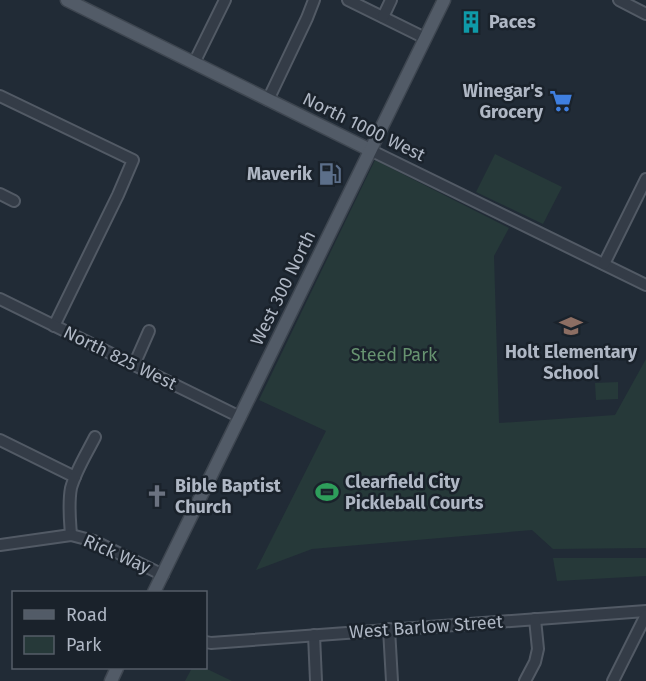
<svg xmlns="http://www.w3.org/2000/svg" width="646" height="681" font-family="'Fira Sans',sans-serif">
  <rect width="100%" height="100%" fill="#212b36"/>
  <!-- green -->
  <g fill="#263939">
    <path d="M495 154 562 187 543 224 476 192Z"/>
    <path d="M375 160 509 228 494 256 499 423 615 415 646 359V548L553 549 532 530 312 549 256 570 326 431 259 400Z"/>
    <path d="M618 382V399L596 400 595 383Z"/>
    <path d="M553 558H646V576L557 581Z"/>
    <path d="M192 668H205L232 681H185Z"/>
  </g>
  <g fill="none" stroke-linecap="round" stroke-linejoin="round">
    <!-- minor casing -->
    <g stroke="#525a65" stroke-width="14">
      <g id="minor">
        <path d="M348 0 425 38"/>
        <path d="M619 0 646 14"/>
        <path d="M383 17 391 0"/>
        <path d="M194 63 225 0"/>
        <path d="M0 96 133 160 118 195 54 326"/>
        <path d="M268 100 307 18 314 0"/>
        <path d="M370 150 646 285"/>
        <path d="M0 194 14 201"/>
        <path d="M604 264 646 179"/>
        <path d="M0 299 240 417"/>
        <path d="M134 365 149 331"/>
        <path d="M0 440 75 477"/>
        <path d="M71 535C70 520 68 504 71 488 76 470 87 453 95 437"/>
        <path d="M0 545 71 535 94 541 163 575"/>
        <path d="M389 629 392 681"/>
        <path d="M314 635 316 681"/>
        <path d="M206 642 211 643 646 611"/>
        <path d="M525 681 535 662 538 649 535 619"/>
        <path d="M613 681 646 615"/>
      </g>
    </g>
    <!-- major casing -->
    <g stroke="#3e4650" stroke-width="15">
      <g id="major">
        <path d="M67 0 370 150"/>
        <path d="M154 592 444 0"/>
        <path d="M111 681 117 668"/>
      </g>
    </g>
    <!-- minor -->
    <use href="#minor" stroke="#343c47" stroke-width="10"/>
    <!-- major -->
    <use href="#major" stroke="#525b67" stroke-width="12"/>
  </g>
  <!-- icons -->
  <defs>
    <g id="building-bare" transform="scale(1.8)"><path d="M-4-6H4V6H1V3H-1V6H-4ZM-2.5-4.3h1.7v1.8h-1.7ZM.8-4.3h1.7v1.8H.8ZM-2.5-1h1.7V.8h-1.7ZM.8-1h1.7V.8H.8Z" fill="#0f9aa8" stroke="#1a222b" stroke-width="2.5" paint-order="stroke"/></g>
    <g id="supermarket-bare" transform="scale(1.8)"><path d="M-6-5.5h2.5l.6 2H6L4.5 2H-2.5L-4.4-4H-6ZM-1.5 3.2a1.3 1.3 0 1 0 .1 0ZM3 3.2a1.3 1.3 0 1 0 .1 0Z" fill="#3f7fe0" stroke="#1a222b" stroke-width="2.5" paint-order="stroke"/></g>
    <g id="fuel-bare" transform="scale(1.8)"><path d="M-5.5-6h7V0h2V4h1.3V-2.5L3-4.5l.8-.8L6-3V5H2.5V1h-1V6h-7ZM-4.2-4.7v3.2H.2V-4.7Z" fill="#5c6f8a" stroke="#1a222b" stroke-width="2.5" paint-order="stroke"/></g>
    <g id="school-bare" transform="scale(1.8)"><path d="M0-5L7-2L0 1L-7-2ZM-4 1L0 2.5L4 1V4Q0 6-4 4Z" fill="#8d6e63" stroke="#1a222b" stroke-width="2.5" paint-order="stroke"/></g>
    <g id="stadium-bare" transform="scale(1.8)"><path d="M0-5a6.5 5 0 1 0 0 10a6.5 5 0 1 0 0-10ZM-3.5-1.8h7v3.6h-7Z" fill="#2e9e5b" stroke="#1a222b" stroke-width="2.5" paint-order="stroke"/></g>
    <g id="church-bare" transform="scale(1.8)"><path d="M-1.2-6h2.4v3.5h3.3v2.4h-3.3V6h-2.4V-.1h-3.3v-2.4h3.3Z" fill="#6b7280" stroke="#1a222b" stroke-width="2.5" paint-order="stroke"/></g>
  </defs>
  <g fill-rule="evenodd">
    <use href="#building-bare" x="471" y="22"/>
    <use href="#supermarket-bare" x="561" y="101"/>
    <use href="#fuel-bare" x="330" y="174"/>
    <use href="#school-bare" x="571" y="326"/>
    <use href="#stadium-bare" x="327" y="492"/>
    <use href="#church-bare" x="157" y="496"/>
  </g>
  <g text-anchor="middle" stroke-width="5" stroke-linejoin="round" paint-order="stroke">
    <!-- poi labels -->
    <g font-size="18" font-weight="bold" fill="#afb7c4" stroke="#1a222b" text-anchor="start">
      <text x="489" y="28">Paces</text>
      <text x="543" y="97" text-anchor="end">Winegar's<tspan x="543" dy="21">Grocery</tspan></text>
      <text x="312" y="180" text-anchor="end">Maverik</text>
      <text x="571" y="358" text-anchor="middle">Holt Elementary<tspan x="571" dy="21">School</tspan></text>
      <text x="345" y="488">Clearfield City<tspan x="345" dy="21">Pickleball Courts</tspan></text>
      <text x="175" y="492">Bible Baptist<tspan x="175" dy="21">Church</tspan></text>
    </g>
    <!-- street labels -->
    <g font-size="18" fill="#afb7c4" stroke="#1a222b">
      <text transform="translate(364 127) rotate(26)" y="6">North 1000 West</text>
      <text transform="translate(283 288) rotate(-64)" y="6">West 300 North</text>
      <text transform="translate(120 358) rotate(26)" y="6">North 825 West</text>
      <text transform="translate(117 554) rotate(24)" y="6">Rick Way</text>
      <text transform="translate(426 627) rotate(-4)" y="6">West Barlow Street</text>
    </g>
    <!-- park labels -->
    <g font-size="18" fill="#679370" stroke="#1a222b">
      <text x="394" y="361">Steed Park</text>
    </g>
  </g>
  <!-- legend -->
  <rect x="12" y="591" width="195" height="78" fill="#1a222b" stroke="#565e68" stroke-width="1.5"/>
  <rect x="24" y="610" width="30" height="9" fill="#525b67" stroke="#565e68" stroke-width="1.5"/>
  <text x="66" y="621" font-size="18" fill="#afb7c4">Road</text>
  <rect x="24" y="636" width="30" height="18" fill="#263939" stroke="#565e68" stroke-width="1.5"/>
  <text x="66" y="651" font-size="18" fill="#afb7c4">Park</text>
</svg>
